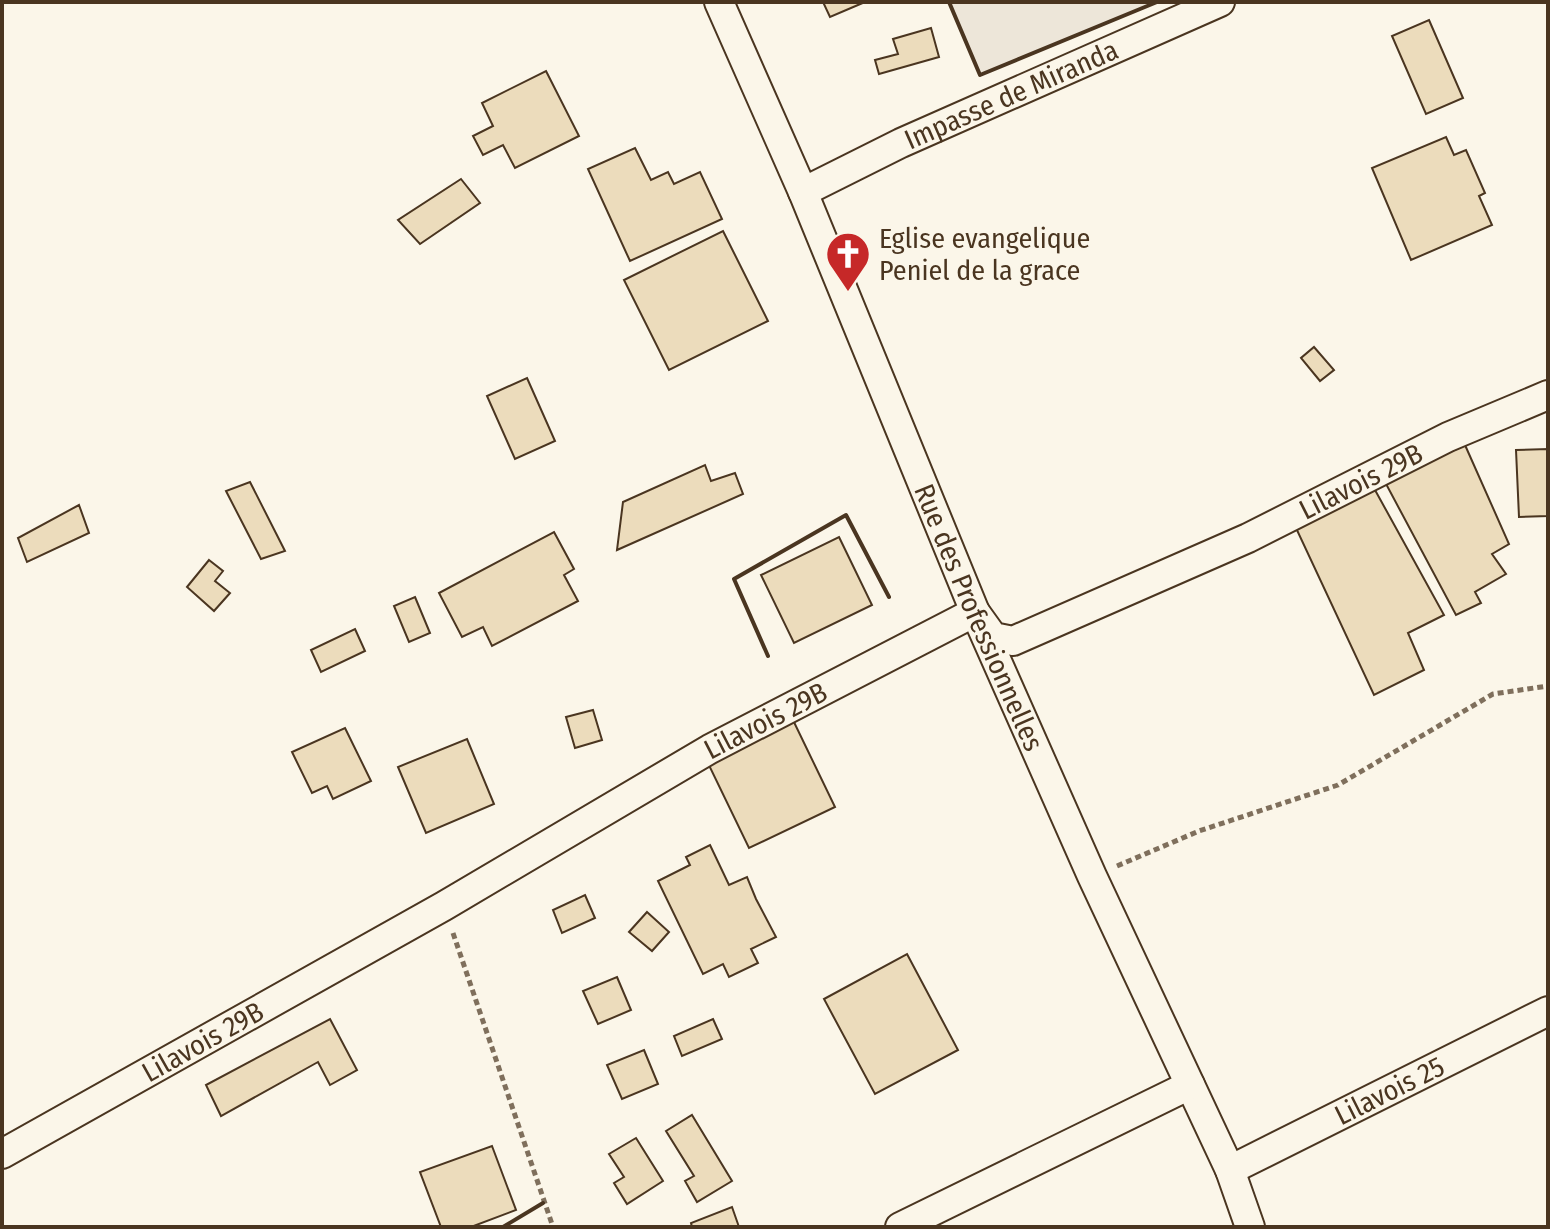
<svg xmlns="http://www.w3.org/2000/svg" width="1550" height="1229" font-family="'Fira Sans Condensed',sans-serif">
  <rect width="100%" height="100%" fill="#fbf6e9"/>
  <!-- green -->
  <path fill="#ede6d9" stroke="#887966" stroke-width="2" d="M949 2H1157L980 75Z"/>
  <!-- building -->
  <g fill="#ecdcbc" stroke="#4a3520" stroke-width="2">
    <path d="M823 2H865L830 17Z"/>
    <path d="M1429 20 1463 98 1426 114 1392 36Z"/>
    <path d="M931 28 939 57 879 74 875 60 898 54 893 39Z"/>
    <path d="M546 71 579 136 515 168 503 145 483 155 473 136 493 126 482 103Z"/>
    <path d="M1446 137 1454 155 1466 150 1485 193 1479 196 1492 225 1411 260 1372 168Z"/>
    <path d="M635 148 651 180 668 172 674 184 700 172 722 219 630 261 588 169Z"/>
    <path d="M461 179 480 203 420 244 398 220Z"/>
    <path d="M723 231 768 321 669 370 624 280Z"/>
    <path d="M1314 347 1334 370 1320 381 1301 358Z"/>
    <path d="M527 378 555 441 515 459 487 396Z"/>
    <path d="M1465 445 1509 544 1492 554 1506 574 1475 592 1481 603 1456 615 1385 482Z"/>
    <path d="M1548 449V516L1519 517 1516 450Z"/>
    <path d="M705 465 711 481 735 473 743 494 617 550 623 502Z"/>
    <path d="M250 482 285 551 261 559 226 491Z"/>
    <path d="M1375 490 1444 615 1408 633 1424 670 1374 695 1296 528Z"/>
    <path d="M79 505 89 533 27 562 18 538Z"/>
    <path d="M554 532 574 569 564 575 578 601 492 646 483 627 462 637 439 593Z"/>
    <path d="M839 537 872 605 794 643 761 575Z"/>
    <path d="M209 560 223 571 215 581 230 593 214 611 187 587Z"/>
    <path d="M415 597 430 633 409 642 394 606Z"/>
    <path d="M355 629 365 651 321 672 311 650Z"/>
    <path d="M593 710 602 740 575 748 566 717Z"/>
    <path d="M792 718 835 807 749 848 706 759Z"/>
    <path d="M345 728 371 781 333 799 327 786 312 793 292 752Z"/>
    <path d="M467 739 494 804 426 833 398 767Z"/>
    <path d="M710 845 729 885 747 877 756 899 776 937 751 949 758 963 729 977 723 964 703 974 658 881 690 865 686 857Z"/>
    <path d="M585 895 595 918 562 933 553 910Z"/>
    <path d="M647 912 669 932 652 951 629 932Z"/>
    <path d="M907 954 958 1050 875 1094 824 999Z"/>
    <path d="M617 977 631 1010 598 1024 583 991Z"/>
    <path d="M330 1019 357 1070 330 1085 318 1062 221 1116 206 1085Z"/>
    <path d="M713 1019 722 1039 682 1056 674 1036Z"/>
    <path d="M644 1050 658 1084 622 1099 607 1065Z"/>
    <path d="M692 1115 732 1181 697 1202 685 1181 694 1176 666 1131Z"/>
    <path d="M636 1138 663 1181 627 1204 614 1183 624 1177 609 1154Z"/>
    <path d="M492 1146 516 1210 471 1227H441L420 1172Z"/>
    <path d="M732 1207 739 1227H692L691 1223Z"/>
  </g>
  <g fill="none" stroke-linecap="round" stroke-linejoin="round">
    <!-- street casing -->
    <g stroke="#4a3520" stroke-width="32">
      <g id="street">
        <path id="s1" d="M719 2 803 192 975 612 1092 876 1230 1170 1250 1227"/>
        <path id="s2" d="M803 192 901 143 1220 2"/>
        <path id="s3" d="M2 1154 444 906 710 749 975 612 993 637 1013 641 1248 538 1448 437 1548 395"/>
        <path id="s4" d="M1230 1170 1548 1011"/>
        <path d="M900 1227 1190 1085"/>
      </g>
    </g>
    <!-- path -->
    <g stroke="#7f6f5c" stroke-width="5" stroke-dasharray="6 4" stroke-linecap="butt">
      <path d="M1117 866 1199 831 1338 785 1493 694 1548 686"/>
      <path d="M453 933 553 1227"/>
    </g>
    <!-- street -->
    <use href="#street" stroke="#fbf6e9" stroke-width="28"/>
    <!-- wall -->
    <g stroke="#4a3520" stroke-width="4">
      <path d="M949 2 980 75 1157 2"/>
      <path d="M768 656 734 579 846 515 889 597"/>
      <path d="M503 1227 543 1203"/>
    </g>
  </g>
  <!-- icons -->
  <defs>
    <g id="church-pin" transform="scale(2.3)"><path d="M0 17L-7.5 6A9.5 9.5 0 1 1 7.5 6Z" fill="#c62828" stroke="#fbf6e9"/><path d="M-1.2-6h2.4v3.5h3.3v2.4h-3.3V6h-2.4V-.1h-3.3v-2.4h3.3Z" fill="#fff"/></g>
  </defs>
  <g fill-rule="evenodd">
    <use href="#church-pin" x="848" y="254"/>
  </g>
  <g text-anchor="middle" stroke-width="6" stroke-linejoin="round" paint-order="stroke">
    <!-- street labels -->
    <g font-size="28" fill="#4a3520" stroke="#fbf6e9">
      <text dy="10" stroke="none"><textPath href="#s2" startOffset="230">Impasse de Miranda</textPath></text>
      <text dy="10" stroke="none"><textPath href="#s3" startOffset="1548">Lilavois 29B</textPath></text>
      <text dy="10" stroke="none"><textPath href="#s1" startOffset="668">Rue des Professionnelles</textPath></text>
      <text dy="10" stroke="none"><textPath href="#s3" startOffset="878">Lilavois 29B</textPath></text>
      <text dy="10" stroke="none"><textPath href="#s3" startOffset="230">Lilavois 29B</textPath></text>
      <text dy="10" stroke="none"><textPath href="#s4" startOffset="178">Lilavois 25</textPath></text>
    </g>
    <!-- poi labels -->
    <g font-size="28" fill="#4a3520" stroke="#fbf6e9" text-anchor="start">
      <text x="879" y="248">Eglise evangelique<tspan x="879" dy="32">Peniel de la grace</tspan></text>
    </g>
  </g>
  <!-- border -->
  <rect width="1550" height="1229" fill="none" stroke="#4a3520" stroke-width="8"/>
</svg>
